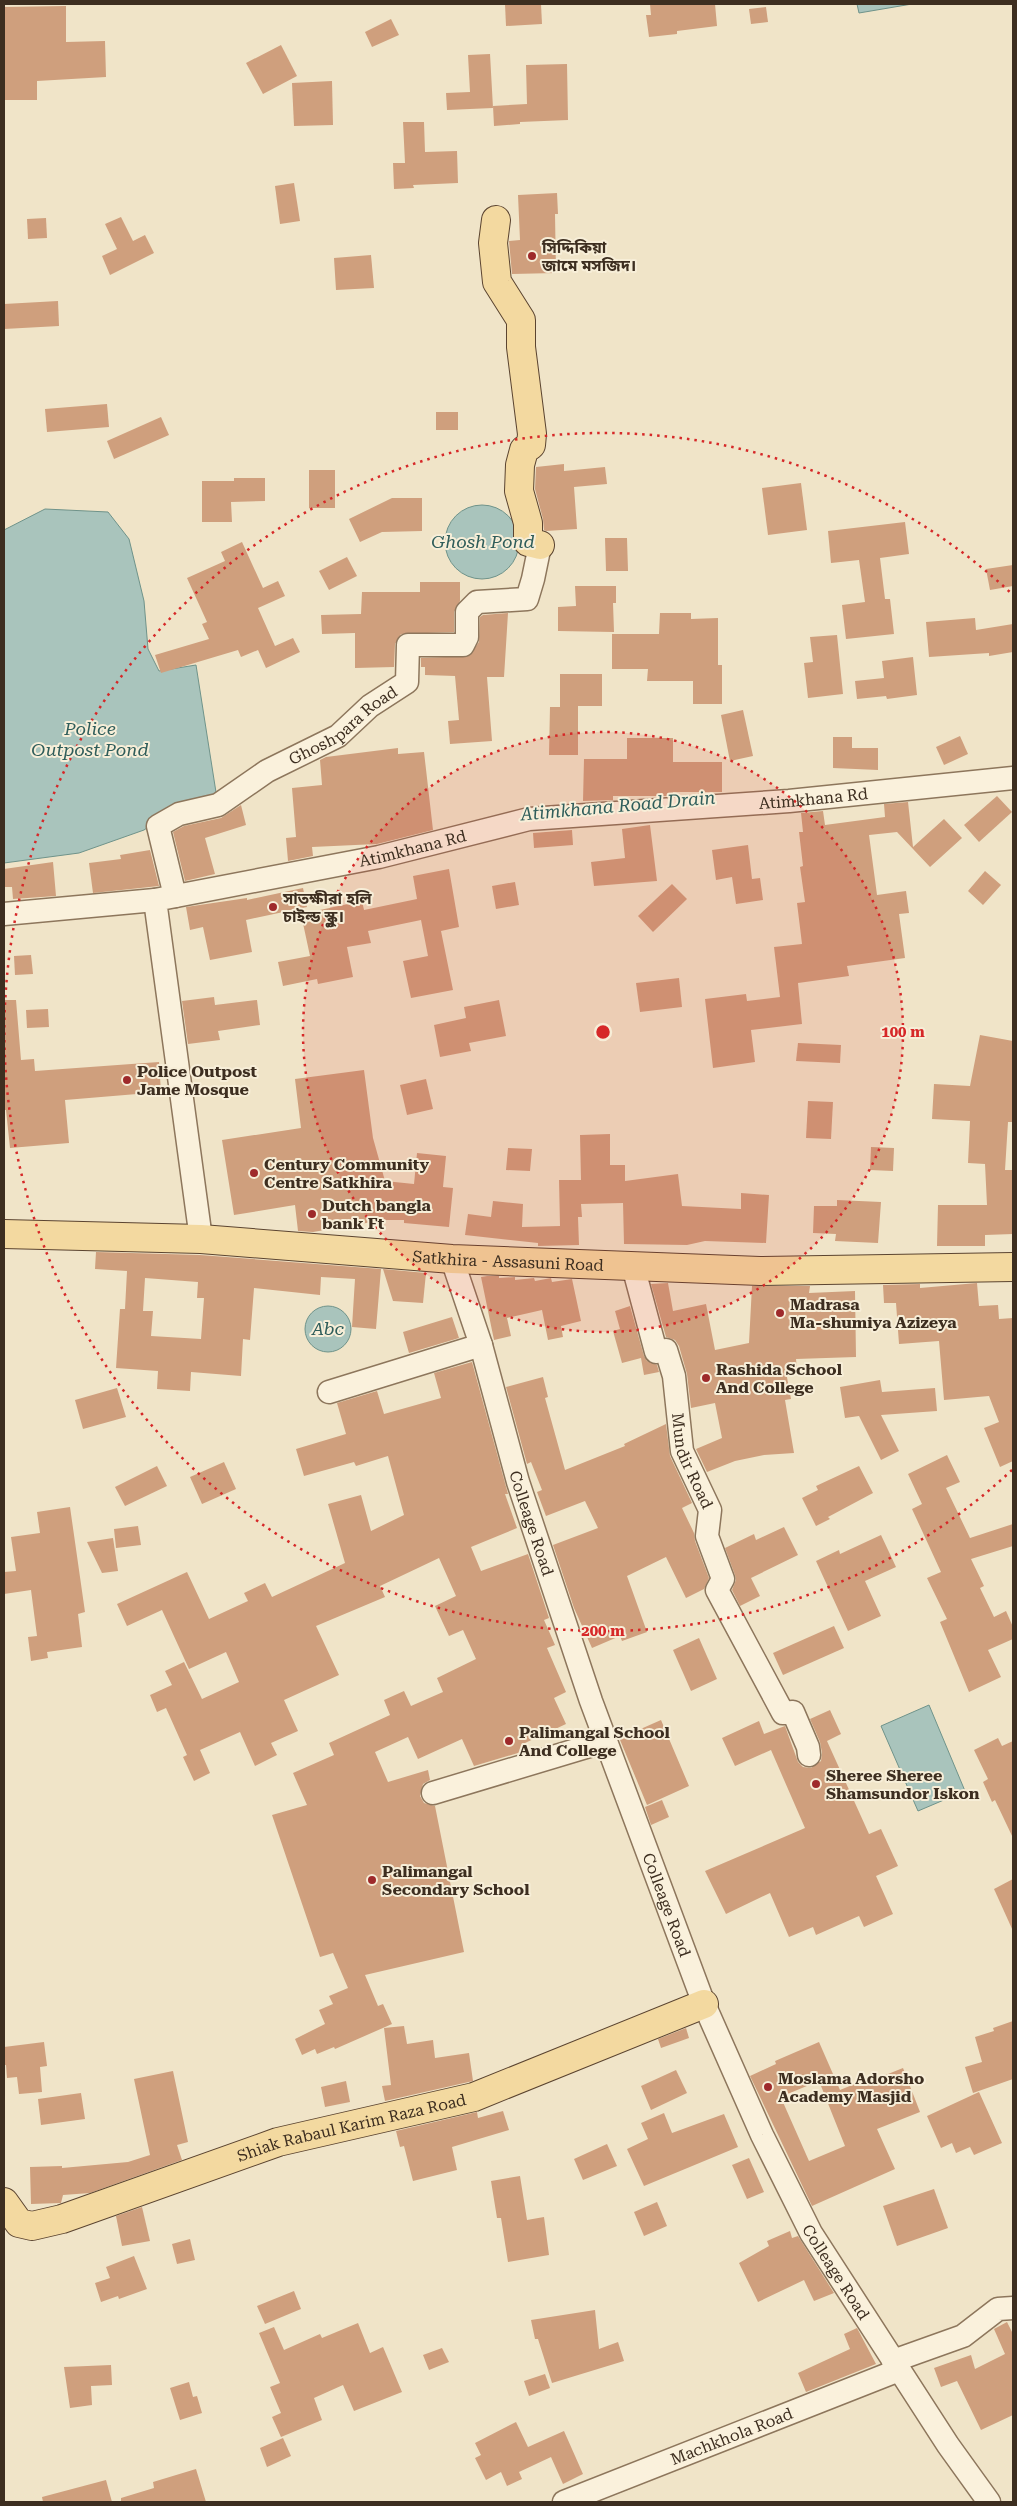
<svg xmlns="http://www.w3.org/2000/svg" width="1017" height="2506" font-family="'Roboto Serif','Noto Sans Bengali',serif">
  <rect width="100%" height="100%" fill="#f0e4c8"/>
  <!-- water -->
  <g fill="#a9c4bc" stroke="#6f938a">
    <path d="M857 4H912L859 13Z"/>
    <circle cx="482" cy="542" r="37"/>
    <path d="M45 509 108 512 129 539 144 601 148 649 159 671 196 665 218 805 169 813 144 830 79 853 4 863V530Z"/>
    <circle cx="328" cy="1329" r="23"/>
    <path d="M929 1705 965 1791 918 1811 881 1726Z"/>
  </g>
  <!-- building -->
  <g fill="#cf9f7d" fill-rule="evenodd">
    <path d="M505 4H541L542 24 506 26Z"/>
    <path d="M650 4H715L717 26 677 31V34L649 37 646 15H651Z"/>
    <path d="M66 6V42L105 41 106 77 37 81V100H4V7Z"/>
    <path d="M766 7 768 22 751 24 749 9Z"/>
    <path d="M391 19 399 35 372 47 365 32Z"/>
    <path d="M281 45 297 76 263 94 246 63Z"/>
    <path d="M490 54 493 108 447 110 446 93 470 92 468 55Z"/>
    <path d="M567 64 568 120 520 122V124L494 126 493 106 527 104 526 65Z"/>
    <path d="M332 81 333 125 294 126 292 83Z"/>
    <path d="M403 122H424L425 152 457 151 458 183 413 185 414 188 394 189 393 163H405Z"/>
    <path d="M294 183 300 221 280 224 275 186Z"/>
    <path d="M557 193 558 214H555L556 273 512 274 509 241 520 240 518 195Z"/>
    <path d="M121 217 133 241 145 235 154 253 110 275 102 256 117 249 105 224Z"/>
    <path d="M46 218 47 238 28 239 27 219Z"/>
    <path d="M371 255 374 288 336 290 334 258Z"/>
    <path d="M58 301 59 326 4 329V304Z"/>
    <path d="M107 404 109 427 47 432 45 409Z"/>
    <rect x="436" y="412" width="22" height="18"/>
    <path d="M161 417 169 435 114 459 107 441Z"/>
    <path d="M564 464V471L605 467 607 484 574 487 577 529 546 531 544 530 543 519 535 489 536 467Z"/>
    <rect x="309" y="470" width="26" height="38"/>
    <path d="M234 478H265V501L231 502 232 522H202V481H234Z"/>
    <path d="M801 483 807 530 768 535 762 488Z"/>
    <path d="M392 498H422V531L382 532 360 542 349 519Z"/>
    <path d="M905 522 909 554 880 558 885 599H890L894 634 846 639 842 605 865 602 859 560 831 563 828 531Z"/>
    <path d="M605 538H627L628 571H606Z"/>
    <path d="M242 542 263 588 278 581 285 596 258 608 275 646 293 638 300 652 266 668 258 650 241 657 238 650 161 673 155 655 209 639 202 624 207 622 187 578 225 561 221 552Z"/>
    <path d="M347 557 357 576 329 590 319 571Z"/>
    <path d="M1013 565V586L990 590 986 569Z"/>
    <path d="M420 582H460V601L454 612V632L401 634 395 644 394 667 355 668V633L322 634 321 615 361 614 362 592H420Z"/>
    <path d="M575 586H616V603H613L614 632 558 631V607L576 606Z"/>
    <path d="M508 613 504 677H487L492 741 450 744 448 721 459 720 455 676 425 675V667H421V658L469 656 479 642 480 617 483 615Z"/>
    <path d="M660 613H691V619L718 618V665H722V704H693V681H647L648 669H612V634H659Z"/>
    <path d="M975 618 976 630 1013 624V652L989 656V653L929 657 926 622Z"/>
    <path d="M837 635 843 694 808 698 804 663 813 662 810 637Z"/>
    <path d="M913 657 917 695 887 699 886 696 857 699 855 681 884 678 882 661Z"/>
    <path d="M560 674H602V706H578V755H549L550 707H560Z"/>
    <path d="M743 710 753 756 730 761 721 715Z"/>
    <path d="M960 736 968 754 944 765 936 747Z"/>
    <path d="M833 737H852V748H878V770L833 768Z"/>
    <path d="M627 738H673V762H722V792H673V796H613V800L583 801 584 759H627Z"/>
    <path d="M398 748V754L424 752 433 830 377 844 312 847 313 856 288 861 286 838 296 837 292 788 322 785 320 760 326 757Z"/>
    <path d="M997 796 1012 812 979 842 964 825Z"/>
    <path d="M908 802 913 847 944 819 962 838 930 867 897 832 869 835 877 895 906 891 909 913 899 914 905 958 847 966 849 976 798 983 802 1024 751 1030 755 1062 713 1068 705 999 746 994 747 1001 780 997 774 947 802 944 797 903 805 902 800 867 803 866 799 832H803L801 813 823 811 825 825 885 817 884 804Z"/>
    <path d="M241 805 246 825 205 838 215 874 185 881 173 832 184 826 221 818Z"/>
    <path d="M650 825 657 881 594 886 591 862 625 858 622 829Z"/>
    <path d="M572 830 573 845 534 848 533 833Z"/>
    <path d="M748 845 752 879 760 878 763 900 736 904 732 877 716 880 712 850Z"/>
    <path d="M150 850 159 886 93 893 89 863 121 859 120 855Z"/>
    <path d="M53 862 56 896 13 899 12 887H4V869Z"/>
    <path d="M449 869 459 927 441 931 453 990 411 998 403 961 428 956 421 920 368 931 371 943 347 947 353 977 318 984 317 979 283 986 278 962 310 956 301 914 362 901 364 910 417 899 413 876Z"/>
    <path d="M985 871 1001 885 983 905 968 891Z"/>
    <path d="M515 882 519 905 496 909 492 886Z"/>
    <path d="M672 884 687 899 653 932 638 916Z"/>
    <path d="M303 888 307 907 246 920 252 952 210 960 203 927 190 930 186 907 247 898V900Z"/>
    <path d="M31 955 33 974 15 975 14 956Z"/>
    <path d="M679 978 682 1007 640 1012 636 983Z"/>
    <path d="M214 997 215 1005 257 1000 260 1025 218 1031 220 1040 188 1044 182 1001Z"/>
    <path d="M4 1000H16L21 1060 34 1059 35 1071 159 1062 161 1092 65 1100 69 1143 10 1148 6 1110H4Z"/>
    <path d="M499 1000 506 1036 469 1043 471 1051 440 1057 434 1025 466 1018 464 1007Z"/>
    <path d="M48 1009 49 1027 27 1028 26 1010Z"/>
    <path d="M980 1035 1013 1041V1122H1008L1005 1170H1013V1234L985 1235V1246H937L938 1205H987L985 1164 968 1163 970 1121 932 1119 934 1084 970 1086Z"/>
    <path d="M798 1043 841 1045 840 1063 796 1061Z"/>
    <path d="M364 1070 373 1138 385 1181 414 1184 417 1153 446 1156 443 1187 453 1188 449 1227 404 1223V1220H384L313 1232 298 1231 295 1205 234 1215 222 1140 301 1128 295 1079Z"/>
    <path d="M426 1079 433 1109 407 1115 400 1085Z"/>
    <path d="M808 1101 833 1102 831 1139 806 1138Z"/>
    <path d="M610 1134V1165H625V1181L678 1174 682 1206 741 1209V1193L769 1195 766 1243 705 1241 687 1245 624 1244 623 1203 581 1204 582 1217H578L579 1245 538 1246V1243L465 1235 468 1214 491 1217 493 1201 523 1204 522 1227 560 1226 559 1180H581L580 1135Z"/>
    <path d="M871 1147 894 1148 893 1171 870 1170Z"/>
    <path d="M508 1148 532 1149 530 1171 506 1170Z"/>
    <path d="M837 1200 881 1202 878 1243 835 1241 836 1234 813 1233 814 1206H837Z"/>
    <path d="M96 1252 200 1255 381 1269 376 1329 352 1327 355 1279 321 1277 320 1295 254 1288 250 1340 243 1339 241 1376 191 1372 190 1391 157 1389 158 1371 116 1368 120 1309H125L127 1271 95 1269ZM145 1278 198 1282 197 1298H204L201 1339 151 1336 153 1311H143Z"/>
    <path d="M383 1269 426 1273 423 1303 393 1301Z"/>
    <path d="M487 1276H499V1278L515 1277V1280L534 1278 535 1281 551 1278 552 1282 572 1279 581 1321 561 1326 563 1337 548 1340 542 1310 507 1318 511 1336 494 1340 481 1277Z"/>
    <path d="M668 1283 673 1311 706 1304 715 1350 749 1343 752 1286H810L809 1293 855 1291 856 1357 796 1359 797 1370 786 1372 791 1399 785 1400 794 1453 764 1455 735 1461 707 1472 696 1449 722 1438 715 1403 691 1408 687 1374 679 1346 675 1340 666 1337 651 1284Z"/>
    <path d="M977 1283 979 1306 998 1305 999 1319 1013 1318V1461L1000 1467 984 1428 999 1422 989 1396 944 1400 939 1341 899 1344 896 1303H884L883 1285 920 1284V1288Z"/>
    <path d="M630 1306 644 1356 647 1361 657 1365 659 1372 644 1375 641 1358 622 1363 613 1331 620 1329 615 1311Z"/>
    <path d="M452 1317 459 1338 409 1353 403 1332Z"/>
    <path d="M472 1362 508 1494H505L517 1528 471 1547 481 1571 528 1554 549 1618 544 1620 555 1645 547 1648 566 1692 554 1698 566 1724 525 1743 528 1750 474 1766 462 1739 418 1759 408 1737 375 1752 388 1782 428 1770 430 1780 423 1784 420 1796 424 1803 435 1806 464 1952 365 1975 378 2006 383 2004 392 2024 335 2049 334 2047 317 2054 315 2049 302 2055 295 2039 325 2024 319 2010 333 2004 329 1996 348 1988 333 1953 320 1957 272 1815 307 1805 293 1773 334 1755 329 1743 390 1715 384 1700 404 1691 411 1706 443 1692 437 1678 476 1659 463 1630 449 1636 435 1606 456 1596 439 1558 380 1586 385 1597 316 1626 339 1675 284 1700 298 1731 271 1743 277 1755 255 1766 240 1732 200 1750 210 1773 194 1781 183 1757 187 1755 166 1708 157 1712 150 1695 172 1685 165 1671 184 1662 202 1699 239 1682 226 1652 189 1669 162 1610 127 1626 117 1604 187 1572 209 1619 248 1601 244 1593 265 1583 272 1597 345 1563 328 1504 361 1495 371 1531 404 1515 388 1456 356 1466 354 1462 304 1476 296 1449 346 1434 337 1403 377 1391 384 1414 441 1398 434 1373Z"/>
    <path d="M543 1377 548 1397 545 1398 565 1470 625 1446 624 1444 666 1424 670 1456 692 1503 682 1508 694 1533 695 1541 709 1578 704 1589 686 1598 666 1557 627 1576 647 1632 622 1641 620 1636 592 1648 574 1608 553 1545 598 1528 585 1501 546 1516 537 1492 542 1490 531 1462 527 1464 506 1387Z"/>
    <path d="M880 1380 882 1392 935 1388 937 1411 881 1415 899 1451 881 1460 859 1416 845 1418 840 1387Z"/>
    <path d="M117 1388 126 1417 83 1429 75 1400Z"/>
    <path d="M947 1455 960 1482 946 1488 970 1538 1013 1524V1546L971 1559 984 1586 980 1588 994 1617 1006 1611 1013 1627V1639L988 1650 1001 1677 969 1692 940 1622 947 1619 927 1578 941 1572 912 1509 922 1504 908 1474Z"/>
    <path d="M224 1462 236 1489 202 1504 190 1477Z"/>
    <path d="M157 1466 167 1486 125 1506 115 1487Z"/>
    <path d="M859 1466 873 1493 828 1517 830 1519 816 1526 802 1498 818 1490 816 1486Z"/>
    <path d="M70 1507 85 1612 78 1614 82 1647 47 1652 48 1658 31 1661 28 1637 37 1636 31 1590 4 1594V1572L16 1571 11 1537 40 1533 37 1512Z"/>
    <path d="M138 1526 141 1545 116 1548 114 1529Z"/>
    <path d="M784 1527 798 1555 751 1578 760 1596 740 1606 732 1590 736 1580 735 1575 725 1548 754 1534 756 1540Z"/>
    <path d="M881 1535 896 1567 865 1581 881 1616 848 1631 816 1561 839 1550 840 1554Z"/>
    <path d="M113 1538 118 1571 102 1573 87 1542Z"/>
    <path d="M834 1626 844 1648 783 1675 773 1653Z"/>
    <path d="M699 1638 717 1679 691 1691 673 1650Z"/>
    <path d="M830 1710 841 1734 827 1741 869 1834 881 1829 898 1866 876 1876 893 1914 864 1927 859 1916 816 1935 813 1927 789 1937 770 1893 726 1914 705 1871 805 1828 771 1750 735 1766 722 1738 759 1721 764 1734 785 1726 798 1762 803 1767 811 1768 821 1761 822 1753 820 1742 810 1719Z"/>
    <path d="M661 1720 689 1786 647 1805 618 1735 625 1732 627 1735Z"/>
    <path d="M998 1738 1002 1746 1013 1741V1838L995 1800 992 1802 983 1782 988 1779 974 1750Z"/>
    <path d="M662 1800 669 1817 651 1825 645 1807Z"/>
    <path d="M1013 1879V1931L994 1889Z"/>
    <path d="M1013 2021V2079L973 2093 965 2067 982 2062 975 2037 994 2031 993 2028Z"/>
    <path d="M404 2026 407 2044 433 2040 435 2058 469 2053 473 2081 385 2101 382 2086 391 2085 384 2028Z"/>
    <path d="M686 2028 689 2038 661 2048 658 2039Z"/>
    <path d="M44 2042 47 2066 40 2067 42 2092 19 2094 17 2077 7 2078 6 2065H4V2047Z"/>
    <path d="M819 2042 840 2090 857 2083 858 2086 903 2068 920 2112 877 2129 895 2169 812 2206 750 2076 776 2064 775 2061ZM819 2081 845 2146 809 2161 782 2100 786 2098 785 2095Z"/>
    <path d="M676 2070 687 2093 651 2110 641 2086Z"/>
    <path d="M173 2071 188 2142 177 2145 182 2160 90 2193 63 2195 61 2203 31 2204 30 2167 62 2166V2168L128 2162 150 2155 134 2079Z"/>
    <path d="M346 2081 350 2102 325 2107 321 2087Z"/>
    <path d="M979 2092 1002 2143 974 2155 970 2147 956 2153 952 2143 941 2148 927 2116Z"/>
    <path d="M81 2093 85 2119 41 2125 38 2099Z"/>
    <path d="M503 2111 509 2130 452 2147 457 2170 413 2181 404 2146 400 2147 396 2131 477 2112 478 2118Z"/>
    <path d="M664 2113 672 2133 724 2114 738 2147 644 2186 627 2149 648 2139 641 2123Z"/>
    <path d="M607 2144 617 2166 583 2180 574 2159Z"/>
    <path d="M749 2158 764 2192 747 2199 732 2165Z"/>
    <path d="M520 2176 527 2220 544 2217 549 2255 508 2262 501 2218H497L491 2181Z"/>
    <path d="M934 2189 948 2228 897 2246 883 2206Z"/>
    <path d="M657 2202 667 2226 644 2236 634 2212Z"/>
    <path d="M142 2207 150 2241 122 2246 116 2216Z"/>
    <path d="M790 2231 792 2238 798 2236 834 2293 814 2301 804 2280 758 2302 739 2263 769 2246 767 2241Z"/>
    <path d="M190 2239 195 2260 177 2264 172 2244Z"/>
    <path d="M134 2256 147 2289 119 2299 118 2296 101 2302 95 2283 110 2278 106 2267Z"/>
    <path d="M294 2291 301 2309 265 2324 257 2306Z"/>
    <path d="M595 2310 599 2349 618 2342 624 2361 552 2383 538 2339H535L531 2320Z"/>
    <path d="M1007 2322 1013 2334V2415L981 2430 957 2381 941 2387 934 2368 971 2355 975 2369 1005 2354 994 2329Z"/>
    <path d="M358 2323 370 2353 383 2347 402 2392 354 2411 343 2385 314 2398 322 2420 281 2437 272 2417 281 2413 270 2387 280 2383 259 2333 274 2327 284 2350 320 2334 322 2338Z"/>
    <path d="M857 2328 876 2364 806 2392 798 2373 850 2349 844 2334Z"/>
    <path d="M442 2348 449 2362 429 2370 423 2355Z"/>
    <path d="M111 2365 112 2385 91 2386 92 2405 70 2408 64 2367Z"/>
    <path d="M545 2374 550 2388 529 2396 524 2381Z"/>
    <path d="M189 2382 193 2397 197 2396 202 2413 180 2420 170 2388Z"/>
    <path d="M516 2422 528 2447 564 2431 583 2474 563 2484 551 2457 519 2472 522 2479 507 2486 501 2472 486 2480 475 2458 481 2455 475 2443Z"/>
    <path d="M283 2438 291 2456 267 2467 260 2448Z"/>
    <path d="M196 2469 206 2502H121V2498L154 2488 153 2482Z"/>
    <path d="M106 2480 112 2502H43L42 2497Z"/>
  </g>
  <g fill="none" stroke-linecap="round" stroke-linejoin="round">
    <!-- minor casing -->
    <g stroke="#8d765c" stroke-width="25">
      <g id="minor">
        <path id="s1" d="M175 896 158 826 179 814 218 805 267 771 338 736 370 706 407 682 408 645H463L467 637V612L477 602 527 599 533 579 540 545"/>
        <path d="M4 914 155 900"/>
        <path id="s2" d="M201 1239 155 900 379 857 529 819 789 801 1013 778"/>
        <path id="s3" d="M452 1259 481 1345 518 1482 591 1701 704 2004 762 2135 811 2233 948 2445 989 2502"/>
        <path id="s4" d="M633 1266 656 1352 666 1350 674 1376 682 1451 710 1510 707 1536 723 1579 717 1590 783 1713 793 1712 808 1747 809 1755"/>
        <path d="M329 1392 481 1345"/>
        <path d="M433 1793 606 1741"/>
        <path d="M893 2361 963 2336 998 2309 1013 2308"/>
        <path id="s5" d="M564 2502 899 2370"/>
      </g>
    </g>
    <!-- major casing -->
    <g stroke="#5b4430" stroke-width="30">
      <g id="major">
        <path d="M496 220 493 243 497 282 521 320V347L532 434 531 445 524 450 520 465 519 491 528 523V542L540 545"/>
        <path id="s6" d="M4 1234 201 1239 452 1259 760 1271 1013 1267"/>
        <path id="s7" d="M4 2202 19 2223 32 2226 62 2219 278 2142 474 2097 704 2004"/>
      </g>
    </g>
    <!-- minor -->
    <use href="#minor" stroke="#faf1dc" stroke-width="22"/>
    <!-- major -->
    <use href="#major" stroke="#f3d9a0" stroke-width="28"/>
  </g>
  <!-- distance rings -->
  <circle cx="603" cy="1032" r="300" fill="#d62828" fill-opacity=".12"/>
  <g fill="none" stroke="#d62828" stroke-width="2.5" stroke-dasharray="2.5 5">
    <circle cx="603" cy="1032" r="300"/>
    <path d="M1012 1470A599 599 0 1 1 1012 594"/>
  </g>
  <!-- markers -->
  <g fill="#9e2a2b" stroke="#f7eed8" stroke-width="2">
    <circle cx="532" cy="256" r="5"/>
    <circle cx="273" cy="907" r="5"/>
    <circle cx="127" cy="1080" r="5"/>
    <circle cx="254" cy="1173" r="5"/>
    <circle cx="312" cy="1214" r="5"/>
    <circle cx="780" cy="1313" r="5"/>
    <circle cx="706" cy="1378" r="5"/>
    <circle cx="509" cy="1741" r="5"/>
    <circle cx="816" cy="1784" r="5"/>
    <circle cx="372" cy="1880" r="5"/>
    <circle cx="768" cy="2087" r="5"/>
  </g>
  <g text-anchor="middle" stroke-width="4" stroke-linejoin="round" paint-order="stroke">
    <!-- poi labels -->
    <g font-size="16" font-weight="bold" fill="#3d2e20" stroke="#f7eed8" text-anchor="start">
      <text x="542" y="253">সিদ্দিকিয়া<tspan x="542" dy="18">জামে মসজিদ।</tspan></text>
      <text x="283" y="904">সাতক্ষীরা হলি<tspan x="283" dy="18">চাইল্ড স্কুল।</tspan></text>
      <text x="137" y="1077">Police Outpost<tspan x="137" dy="18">Jame Mosque</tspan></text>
      <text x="264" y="1170">Century Community<tspan x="264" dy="18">Centre Satkhira</tspan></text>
      <text x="322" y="1211">Dutch bangla<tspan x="322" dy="18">bank Ft</tspan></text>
      <text x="790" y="1310">Madrasa<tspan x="790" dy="18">Ma-shumiya Azizeya</tspan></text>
      <text x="716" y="1375">Rashida School<tspan x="716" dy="18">And College</tspan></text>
      <text x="519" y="1738">Palimangal School<tspan x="519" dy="18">And College</tspan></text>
      <text x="826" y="1781">Sheree Sheree<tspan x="826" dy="18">Shamsundor Iskon</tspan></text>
      <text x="382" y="1877">Palimangal<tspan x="382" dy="18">Secondary School</tspan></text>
      <text x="778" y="2084">Moslama Adorsho<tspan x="778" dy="18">Academy Masjid</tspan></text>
    </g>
    <!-- street labels -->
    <g font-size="16" fill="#3d2e20" stroke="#f7eed8">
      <text dy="6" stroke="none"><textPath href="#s1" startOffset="285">Ghoshpara Road</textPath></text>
      <text dy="6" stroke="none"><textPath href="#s2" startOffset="1010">Atimkhana Rd</textPath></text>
      <text dy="6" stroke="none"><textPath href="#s2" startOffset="605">Atimkhana Rd</textPath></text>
      <text dy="6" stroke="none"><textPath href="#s6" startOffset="505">Satkhira - Assasuni Road</textPath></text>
      <text dy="6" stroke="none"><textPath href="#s4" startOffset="214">Mundir Road</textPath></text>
      <text dy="6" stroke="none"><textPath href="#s3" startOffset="276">Colleage Road</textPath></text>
      <text dy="6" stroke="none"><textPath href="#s3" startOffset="681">Colleage Road</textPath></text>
      <text dy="6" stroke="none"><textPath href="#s7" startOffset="374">Shiak Rabaul Karim Raza Road</textPath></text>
      <text dy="6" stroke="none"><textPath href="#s3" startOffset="1086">Colleage Road</textPath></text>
      <text dy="6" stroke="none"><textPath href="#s5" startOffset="180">Machkhola Road</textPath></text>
    </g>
    <!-- water labels -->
    <g font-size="18" font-style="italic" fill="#2f5d5a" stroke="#f7eed8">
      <text x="483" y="548">Ghosh Pond</text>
      <text x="90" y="735">Police<tspan x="90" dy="21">Outpost Pond</tspan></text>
      <text transform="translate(618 806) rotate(-5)" y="6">Atimkhana Road Drain</text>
      <text x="328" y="1335">Abc</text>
    </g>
  </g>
  <circle cx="603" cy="1032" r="8" fill="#d62828" stroke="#f7eed8" stroke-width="2.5"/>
  <g font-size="15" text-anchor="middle" font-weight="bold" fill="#d62828" stroke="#f7eed8" stroke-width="4" stroke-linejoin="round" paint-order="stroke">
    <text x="903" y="1037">100 m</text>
    <text x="603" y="1636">200 m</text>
  </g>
  <!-- border -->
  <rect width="1017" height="2506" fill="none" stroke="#3d2e20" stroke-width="10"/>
</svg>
